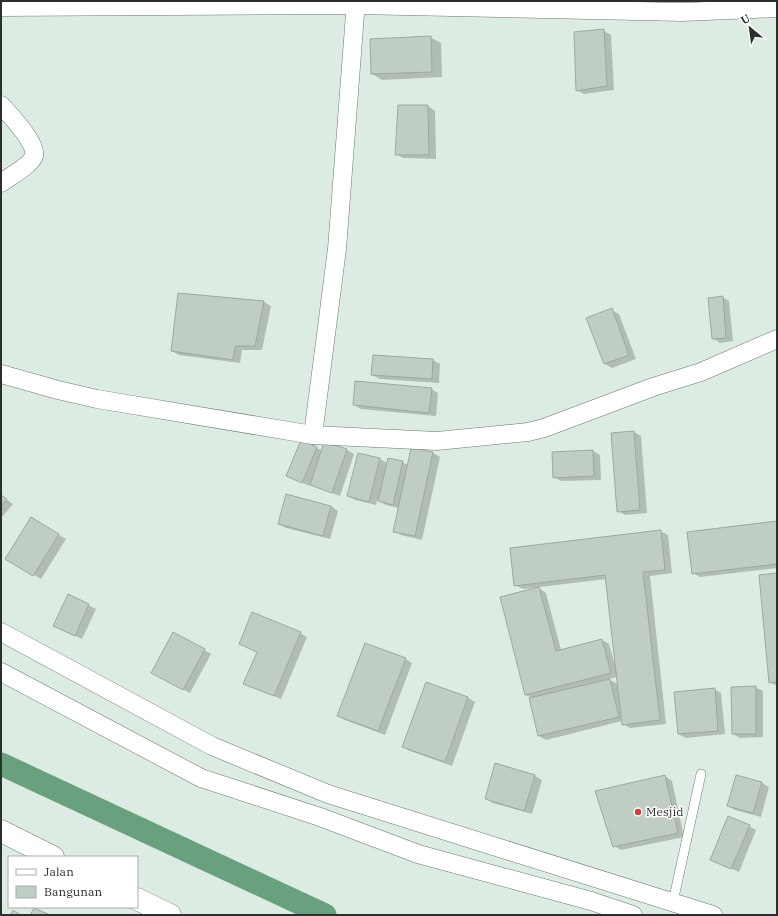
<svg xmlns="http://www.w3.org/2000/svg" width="778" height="916" font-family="'IBM Plex Serif',serif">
  <rect width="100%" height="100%" fill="#ddece2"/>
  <!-- shadow -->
  <g fill="#0003" fill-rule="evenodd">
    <path d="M604 31 611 35 614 90 584 94 577 90 575 33Z"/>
    <path d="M430 37 441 43 442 77 382 80 371 73Z"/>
    <path d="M428 106 435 111 436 159 403 158 396 154Z"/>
    <path d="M722 297 729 301 733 341 720 343 713 338Z"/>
    <path d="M264 302 271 306 262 350H242L240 363 179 355 172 351Z"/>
    <path d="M611 310 619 314 636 359 612 368 605 364 588 318Z"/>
    <path d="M374 356 433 360 440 364 439 383 380 379 372 375Z"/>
    <path d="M431 389 438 393 436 416 361 409 354 405Z"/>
    <path d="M634 432 641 436 647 513 625 515 618 511 612 433Z"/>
    <path d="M325 443 347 450 354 454 340 496 318 488 310 484 309 486 288 476 317 448 322 451Z"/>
    <path d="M593 451 600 455 601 480 561 481 554 477Z"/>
    <path d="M433 453 440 457 422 540 401 535 394 531 399 508 386 505 377 500 376 505 355 500 348 496 359 454 380 459 387 463 402 462 408 465Z"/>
    <path d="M1 496 13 504 1 518Z"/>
    <path d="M331 506 338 511 330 539 286 528 279 524Z"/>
    <path d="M31 519 66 539 41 579 7 559Z"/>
    <path d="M777 522V568L700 577 693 573Z"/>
    <path d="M660 531 668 535 672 573 650 576 666 724 630 728 623 724 622 721 546 740 539 736 532 698 526 695 539 588 546 593 561 650 602 640 609 644 615 665H616L606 579 523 589 515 585ZM617 677 618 684 608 679Z"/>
    <path d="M777 574V686L770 682Z"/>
    <path d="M69 595 96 609 82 639 55 626Z"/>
    <path d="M300 633 307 637 281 699 252 687 258 652 240 644Z"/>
    <path d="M204 650 211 654 190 693 159 677Z"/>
    <path d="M405 659 412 663 385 735 345 720 338 716Z"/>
    <path d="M426 683 468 698 475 702 452 766 410 751 403 747Z"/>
    <path d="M755 687 763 691V737L740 738 733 734Z"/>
    <path d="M714 689 721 693 725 734 686 738 678 734Z"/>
    <path d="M535 776 542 780 532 814 493 803 486 799Z"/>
    <path d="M665 776 672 781 684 837 621 850 614 846Z"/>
    <path d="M762 783 769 787 761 817 735 810 728 806Z"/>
    <path d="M749 826 756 830 739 872 711 860Z"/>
  </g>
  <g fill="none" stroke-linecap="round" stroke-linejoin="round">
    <!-- canal -->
    <path stroke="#69a07f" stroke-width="23" d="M1 764 325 915"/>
  </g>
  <!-- building -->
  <g fill="#bfcdc4" stroke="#9ca9a0">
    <path d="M604 29 607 86 576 91 574 32Z"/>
    <path d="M431 36 432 72 371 74 370 39Z"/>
    <path d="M398 105H428L429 155H395Z"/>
    <path d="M178 293 264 301 255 346H235L233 360 171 351Z"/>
    <path d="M723 296 726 338 712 339 708 298Z"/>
    <path d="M612 308 629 355 604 364 586 318Z"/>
    <path d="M373 355 433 359 432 379 371 375Z"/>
    <path d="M355 381 432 388 429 413 353 405Z"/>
    <path d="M634 431 640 510 617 512 611 433Z"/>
    <path d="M301 440 317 447 302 483 286 476Z"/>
    <path d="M324 442 347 449 332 493 310 485Z"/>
    <path d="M411 448 433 452 415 536 393 532Z"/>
    <path d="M593 450 594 476 553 478 552 452Z"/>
    <path d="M358 453 380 458 369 502 347 496Z"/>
    <path d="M388 458 403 461 393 505 378 501Z"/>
    <path d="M286 494 331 506 323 536 278 524Z"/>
    <path d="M1 495 7 499 1 506Z"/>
    <path d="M31 517 59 534 33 576 5 559Z"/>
    <path d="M777 521V564L692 574 687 532Z"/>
    <path d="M661 530 665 570 643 572 660 720 622 725 605 575 514 586 510 548Z"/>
    <path d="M777 573V682L769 683 759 575Z"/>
    <path d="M539 587 556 651 602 639 611 673 525 695 500 597Z"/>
    <path d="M68 594 89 604 75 636 53 626Z"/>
    <path d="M252 612 301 632 274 696 243 684 257 652 239 644Z"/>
    <path d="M173 632 205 649 183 690 151 673Z"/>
    <path d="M365 643 406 658 378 731 337 716Z"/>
    <path d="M610 679 619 717 538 736 529 698Z"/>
    <path d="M426 682 468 697 445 762 402 747Z"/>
    <path d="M756 686V734H732L731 687Z"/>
    <path d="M715 688 718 731 678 734 674 692Z"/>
    <path d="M495 763 535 775 524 811 485 799Z"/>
    <path d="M665 775 678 833 613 847 595 791Z"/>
    <path d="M736 775 762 782 753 813 727 806Z"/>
    <path d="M728 816 750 825 731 869 710 860Z"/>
    <path d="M34 908 48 914 47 915H30Z"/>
    <path d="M13 910 21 915H10Z"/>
  </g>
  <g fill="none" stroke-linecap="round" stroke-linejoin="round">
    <!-- service casing -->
    <g stroke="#6b7870" stroke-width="10">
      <path id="service" d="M673 902 701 774"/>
    </g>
    <!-- minor casing -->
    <g stroke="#6b7870" stroke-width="19">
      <g id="minor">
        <path d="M1 7 356 5 683 12 777 8"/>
        <path d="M1 105C9 114 38 144 34 156 31 165 9 177 1 183"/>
        <path d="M1 374 58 390 97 399 313 435 437 441 528 432 544 428 653 387 701 372 777 339"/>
        <path d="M313 435 337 249 356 1"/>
        <path d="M1 632 212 746 328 794 713 915"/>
        <path d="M1 672 201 778 320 817 418 854 591 901 633 915"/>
      </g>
    </g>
    <!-- trunk casing -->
    <g stroke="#6b7870" stroke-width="23">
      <g id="trunk">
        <path d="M1 831 53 857"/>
        <path d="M137 899 170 915"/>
      </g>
    </g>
    <!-- service -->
    <use href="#service" stroke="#fff" stroke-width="9"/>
    <!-- minor -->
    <use href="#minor" stroke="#fff" stroke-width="18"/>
    <!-- trunk -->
    <use href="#trunk" stroke="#fff" stroke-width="22"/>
  </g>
  <!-- markers -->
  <circle fill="#cd4036" stroke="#fff" stroke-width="1.5" cx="638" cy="812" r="4"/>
  <g text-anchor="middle" stroke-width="3" stroke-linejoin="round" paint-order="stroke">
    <!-- poi labels -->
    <g font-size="12" fill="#2b302d" stroke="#fff" text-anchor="start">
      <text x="646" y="816">Mesjid</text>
    </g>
  </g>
  <!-- border -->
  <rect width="778" height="916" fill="none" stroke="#2b302d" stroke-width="4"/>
  <!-- legend -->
  <rect x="8" y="856" width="130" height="52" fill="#ffffff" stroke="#aaacab"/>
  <rect x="16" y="869" width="20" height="6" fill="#ffffff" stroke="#aaacab"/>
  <text x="44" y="876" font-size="12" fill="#2b302d">Jalan</text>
  <rect x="16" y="886" width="20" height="12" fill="#bfcdc4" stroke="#aaacab"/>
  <text x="44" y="896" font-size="12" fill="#2b302d">Bangunan</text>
  <!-- north arrow -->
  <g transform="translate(750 28) rotate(331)" stroke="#ffffff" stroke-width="3" paint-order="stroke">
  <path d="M0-3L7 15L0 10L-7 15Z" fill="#2b302d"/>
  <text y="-6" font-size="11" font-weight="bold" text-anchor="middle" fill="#2b302d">U</text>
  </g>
</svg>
